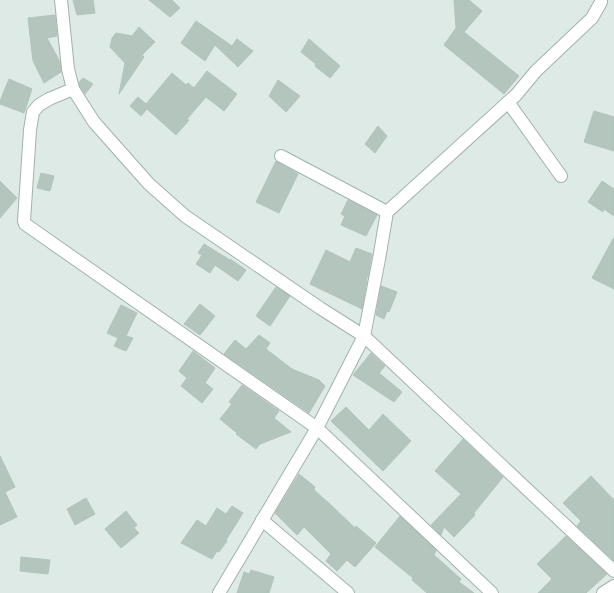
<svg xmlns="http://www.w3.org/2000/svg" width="614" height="593" font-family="Figtree,sans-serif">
  <rect width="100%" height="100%" fill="#deeae5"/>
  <!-- building -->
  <g fill="#b4c5bd" stroke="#b1c4bb">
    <path d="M73 0H93L95 13 77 15Z"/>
    <path d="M149 0H172L180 8 170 17Z"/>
    <path d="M454 0H469L482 11 464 32 519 76 504 94 444 45 456 28Z"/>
    <path d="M55 15 57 36 47 38 60 62 61 72 44 83 33 61 28 18Z"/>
    <path d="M196 21 232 46 237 39 253 51 238 67 215 45 205 61 181 43Z"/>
    <path d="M139 27 155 42 142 55 144 57 119 94 125 63 110 47 112 38 116 33 132 36Z"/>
    <path d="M309 39 340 66 330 78 315 66 316 64 301 52Z"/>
    <path d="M207 71 237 94 224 111 206 97 187 119 189 120 176 135 147 109 141 116 130 106 138 97 146 104 172 73 186 85 188 83 194 88Z"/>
    <path d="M83 78 93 84 85 94 80 86 79 82Z"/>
    <path d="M9 79 32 89 24 113 0 104V101Z"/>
    <path d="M278 80 300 96 286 112 269 96Z"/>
    <path d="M594 111 614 117V151L584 142Z"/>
    <path d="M378 126 387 136 375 153 365 144Z"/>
    <path d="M276 161 298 174 279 213 256 202Z"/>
    <path d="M41 173 54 176 50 191 37 188Z"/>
    <path d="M0 181 17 198 0 218Z"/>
    <path d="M602 181 614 189V216L604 209 603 212 588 202Z"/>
    <path d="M348 200 377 215 366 236 341 225 345 216 341 214Z"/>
    <path d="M614 237V289L592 278Z"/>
    <path d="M204 244 230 260V259L246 270 238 281 215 265 210 273 196 264 202 255 198 253Z"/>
    <path d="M356 248 372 254 368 276 366 280H367L362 309 310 284 326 250 350 262Z"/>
    <path d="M381 286 397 292 389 312 387 311 384 319 376 315Z"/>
    <path d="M276 287 290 296 270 326 256 316Z"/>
    <path d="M200 304 215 316 200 335 184 324Z"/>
    <path d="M121 305 137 313 126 336 133 338 126 351 114 346 118 338 107 333Z"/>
    <path d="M259 335 270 343 266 349 292 369 319 380 325 386 309 413 224 354 235 340 246 349Z"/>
    <path d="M193 351 215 368 205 383 213 389 202 403 181 386 187 378 179 371Z"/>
    <path d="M371 353 385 366 379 373 402 392 394 402 353 375Z"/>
    <path d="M242 385 279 411 274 418 291 432 260 444 256 449 236 434 237 433 220 419 232 404 229 402Z"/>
    <path d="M346 407 369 430 383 414 411 441 383 471 331 421Z"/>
    <path d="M463 439 503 477 474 513 475 515 454 537 444 527 441 535 431 525 461 494 435 471Z"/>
    <path d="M0 456 15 487 5 492 17 517 0 525Z"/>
    <path d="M299 474 315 487 314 490 332 506 355 528 356 526 376 543 355 567 347 560 337 571 326 561 331 554 304 527 297 535 275 513Z"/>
    <path d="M591 476 614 500V561L577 526 581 521 563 503Z"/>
    <path d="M86 498 95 514 75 525 67 509Z"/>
    <path d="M232 506 243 513 226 540 227 541 219 552 217 551 212 559 181 543 197 520 206 526 217 508 226 514Z"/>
    <path d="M126 511 137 525 134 528 139 533 121 548 105 529Z"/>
    <path d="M400 516 436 550 434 555 461 579 459 582 474 593H427L412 580 413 578 375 547Z"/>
    <path d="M566 536 607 574 586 593H538L552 579 537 564Z"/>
    <path d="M21 557 50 560 48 574 20 571Z"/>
    <path d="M251 570 274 577 269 593H237L244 572 249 574Z"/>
  </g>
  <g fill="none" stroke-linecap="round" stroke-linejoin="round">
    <!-- minor casing -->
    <g stroke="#a1b2ac" stroke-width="14">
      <g id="minor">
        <path d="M61 0 68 69 73 89 49 99 39 105 33 112 30 130 24 221 25 224 317 428 492 593"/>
        <path d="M73 89 94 122 149 184 185 216 320 308 364 336 614 571"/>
        <path d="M508 102 561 176"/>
        <path d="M281 156 387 212"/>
        <path d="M262 520 348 593"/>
        <path d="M219 593 317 428 364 336 379 259 387 212 516 95 536 71 592 18 601 2V0"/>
        <path d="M603 593 614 586"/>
      </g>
    </g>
    <!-- minor -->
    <use href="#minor" stroke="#fff" stroke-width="12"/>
  </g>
</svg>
